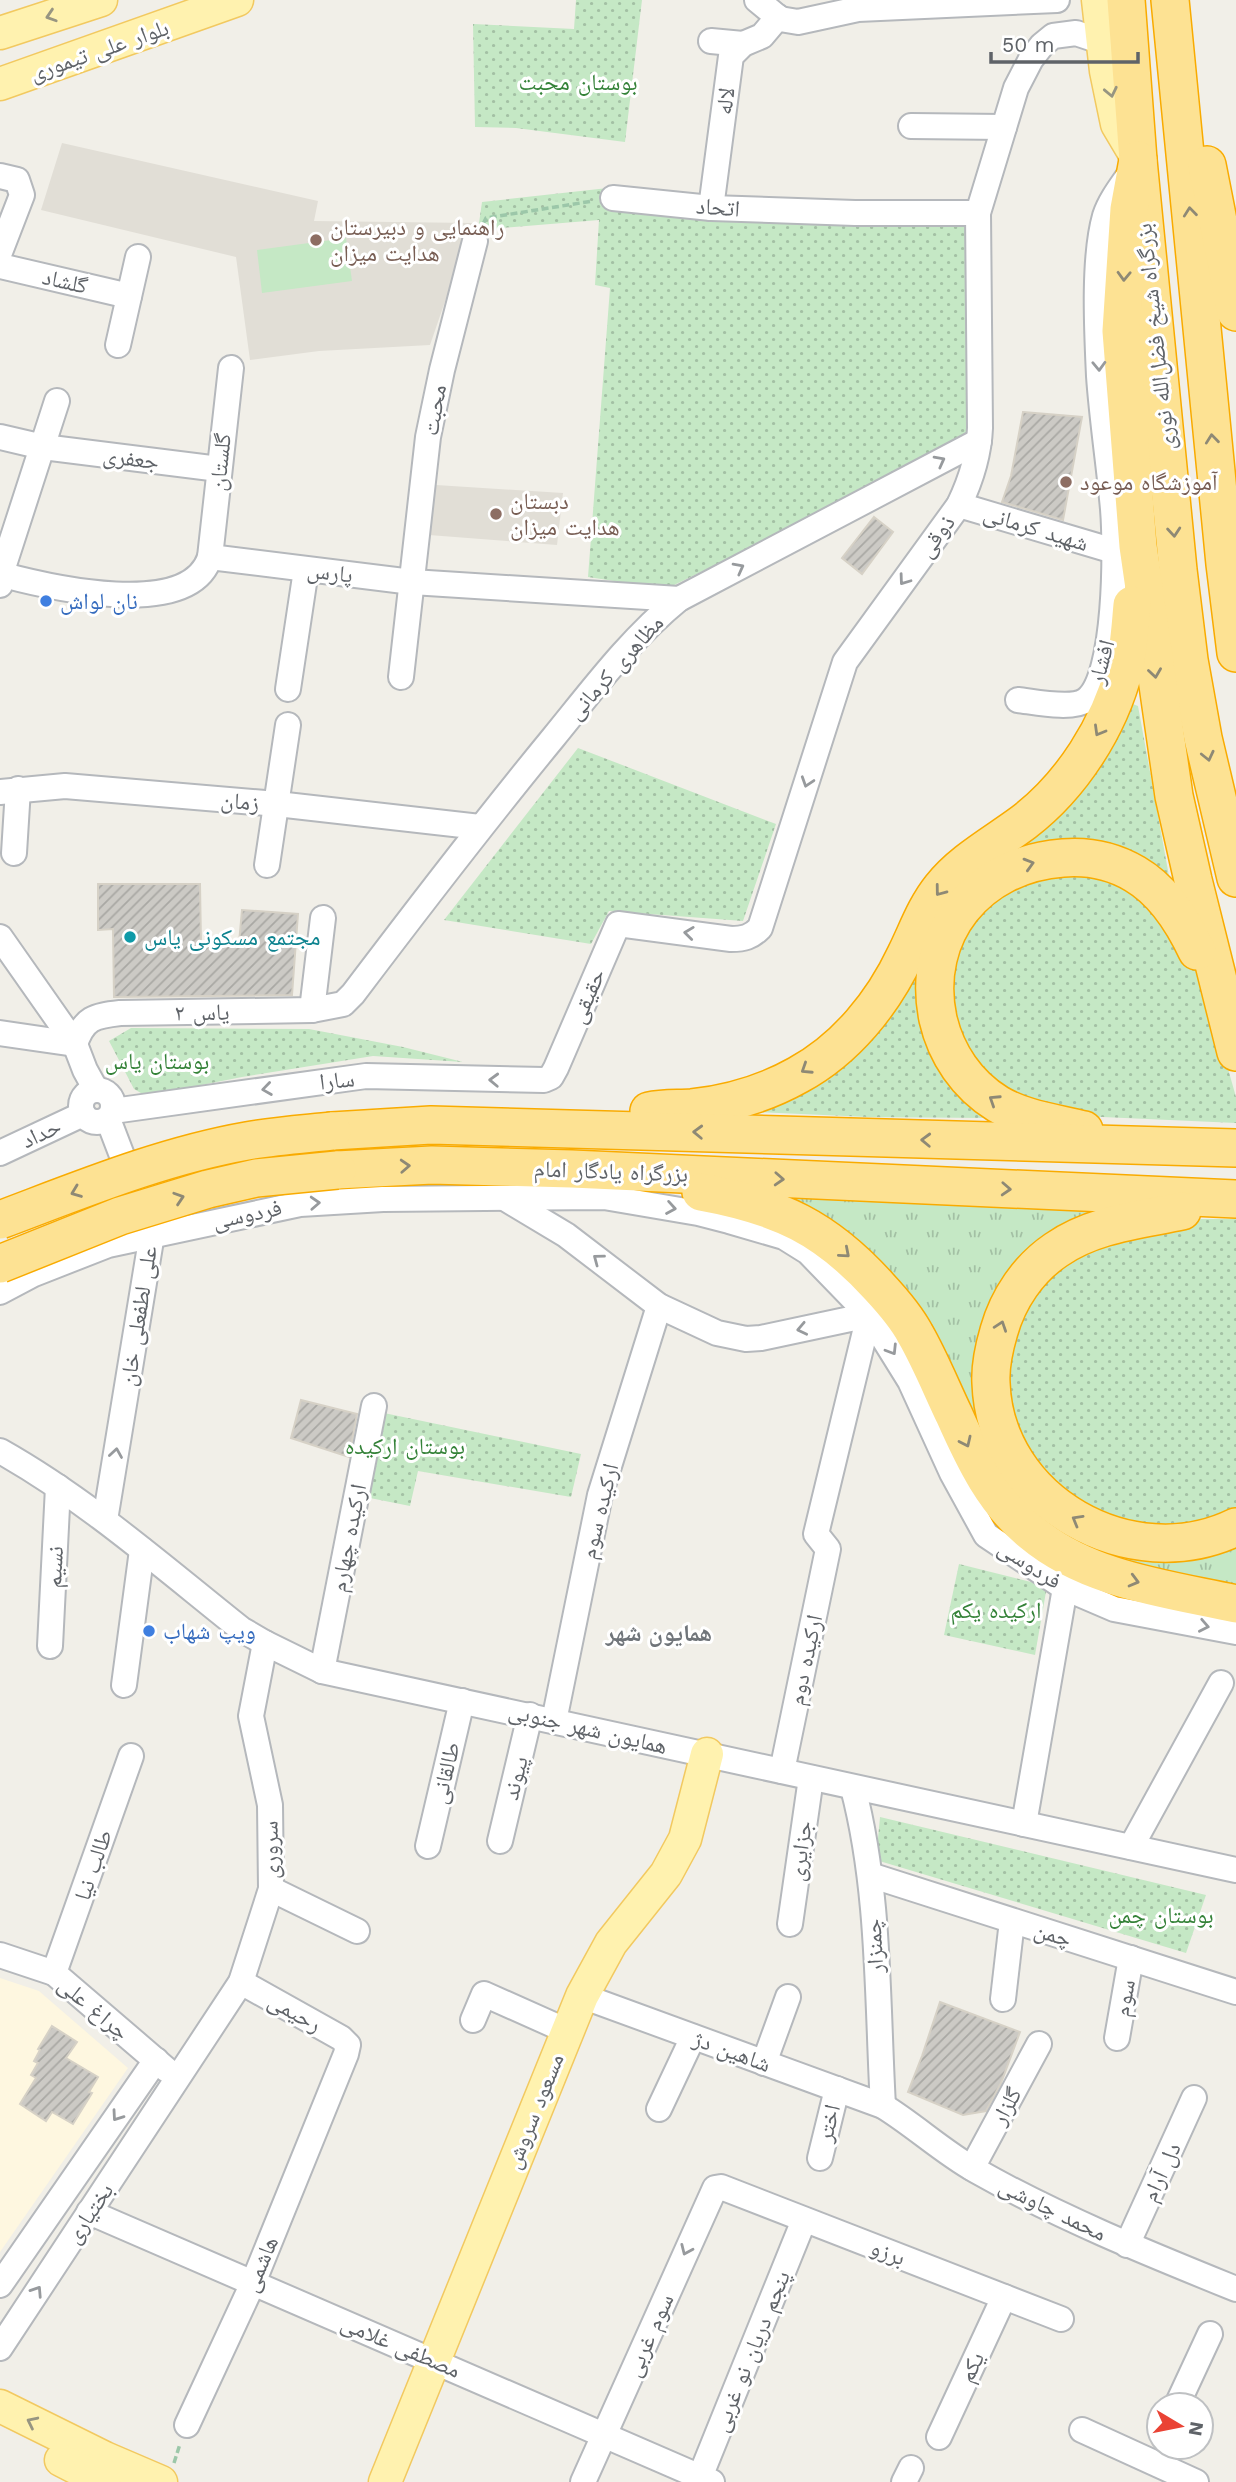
<svg xmlns="http://www.w3.org/2000/svg" width="1236" height="2482" font-family="'Work Sans','Noto Naskh Arabic',sans-serif">
  <defs>
    <pattern id="grass-tufts" width="24" height="20" patternUnits="userSpaceOnUse" patternTransform="scale(1.75)"><rect width="24" height="20" fill="#c5e8c5"/><path d="M3 7l-1-3M5 7V3M7 7l1-3M15 17l-1-3M17 17v-4M19 17l1-3" fill="none" stroke="#a3c0a4"/></pattern>
    <pattern id="park-dots" width="8" height="8" patternUnits="userSpaceOnUse" patternTransform="scale(1.75)"><rect width="8" height="8" fill="#c5e8c5"/><path d="M2 2h.1M6 6h.1" fill="none" stroke="#a3c0a4" stroke-width="1.8" stroke-linecap="round"/></pattern>
    <pattern id="building-hatch" width="6" height="6" patternUnits="userSpaceOnUse" patternTransform="scale(1.75)"><rect width="6" height="6" fill="#cccac5"/><path d="M-1 1l2-2M0 6l6-6M5 7l2-2" fill="none" stroke="#a9a8a4"/></pattern>
  </defs>
  <rect width="100%" height="100%" fill="#f1efe8"/>
  <!-- commercial -->
  <path fill="#fef7e0" d="M0 1978 39 1991 128 2068 0 2252Z"/>
  <!-- education -->
  <g fill="#e1ded6">
    <path d="M62 143 318 201 314 221 472 223 430 345 319 351 250 360 236 257 41 210Z"/>
    <path d="M436 485 563 493 557 545 429 535Z"/>
  </g>
  <!-- grass -->
  <path fill="url(#grass-tufts)" d="M718 1186 1175 1204 1236 1540V1595L1134 1573 1031 1521 933 1351Z"/>
  <!-- park -->
  <g fill="url(#park-dots)">
    <path d="M576 0H642L625 142 516 128 475 127 473 24 574 29Z"/>
    <path d="M617 187 971 223 973 439 666 589 588 577 610 288 595 285 599 220 478 230 482 202Z"/>
    <path d="M1130 703 1138 706 1169 876 1154 866 1025 847 917 987C917 1053 937 1066 981 1110L984 1118 868 1117 756 1112 910 971Z"/>
    <path d="M578 748 776 824 743 921 609 911 591 944 444 920Z"/>
    <path d="M1050 868 1134 884 1202 977 1236 1097V1123L1058 1115 1026 1107 972 1069 943 979 973 909Z"/>
    <path d="M131 1028 309 1029 403 1047 463 1062 373 1056 242 1077 146 1096 134 1089 109 1041Z"/>
    <path d="M1171 1219H1236V1513L1160 1530 1077 1506 1033 1467 1007 1407 1011 1331 1049 1268Z"/>
    <path d="M384 1413 581 1454 571 1497 418 1471 410 1506 365 1497Z"/>
    <path d="M959 1564 1047 1586 1035 1655 944 1635Z"/>
    <path d="M880 1817 1206 1895 1186 1953 876 1860Z"/>
  </g>
  <!-- pitch -->
  <path fill="#c5e8c5" d="M346 238 352 281 262 293 257 250Z"/>
  <!-- building -->
  <g fill="url(#building-hatch)" stroke="#d6d1c6" stroke-width="2">
    <path d="M1023 412 1082 417 1063 520 1002 502 1011 476Z"/>
    <path d="M874 517 893 532 862 574 842 558Z"/>
    <path d="M98 884H200L201 944 239 943 242 910 298 914 292 995 114 997 113 929 98 930Z"/>
    <path d="M301 1400 357 1414 349 1457 291 1438Z"/>
    <path d="M940 2002 1020 2032 1001 2083 986 2111 963 2115 908 2092 922 2056Z"/>
    <path d="M52 2026 77 2042 66 2058 98 2077 89 2092 92 2093 73 2124 52 2112 46 2121 20 2104 36 2078 31 2075 38 2063 34 2061 40 2050 38 2049Z"/>
  </g>
  <g fill="none" stroke-linecap="round" stroke-linejoin="round">
    <!-- minor casing -->
    <g stroke="#b5b8bc" stroke-width="28">
      <g id="minor">
        <path d="M757 0 780 19 798 22 858 9 1057 0"/>
        <path d="M711 41 743 44"/>
        <path d="M911 126 1004 127"/>
        <path d="M0 176 17 180 22 195 0 252"/>
        <path d="M613 198 711 208 855 213H978"/>
        <path d="M711 208 731 56 743 44 762 36 778 17"/>
        <path d="M0 266 129 296"/>
        <path d="M118 345 138 257"/>
        <path d="M0 437 43 447 219 469"/>
        <path d="M959 505 1114 551"/>
        <path d="M210 557 412 582 679 599"/>
        <path d="M0 574C48 587 190 621 210 557L231 368"/>
        <path d="M0 585 1 574 57 401"/>
        <path d="M401 677 428 437 442 370 475 241"/>
        <path d="M288 689 306 570"/>
        <path d="M1018 700C1035 702 1072 710 1086 700 1117 677 1116 546 1113 509 1109 464 1102 420 1099 376 1097 332 1093 258 1105 216 1110 201 1120 188 1129 175"/>
        <path d="M0 792 65 786 277 804 480 827"/>
        <path d="M14 853 18 789"/>
        <path d="M267 865 288 725"/>
        <path d="M0 937 75 1044 85 1070 96 1090"/>
        <path d="M312 1010 323 918"/>
        <path d="M0 1033 75 1044"/>
        <path d="M75 1044C84 1018 94 1016 120 1013L312 1010 343 1004 353 994C418 908 484 822 553 738 593 689 630 639 679 599L979 441"/>
        <circle cx="97" cy="1106" r="16"/>
        <path d="M113 1111 366 1076 544 1080 551 1077 556 1068 618 924 731 939C744 939 751 937 760 928L845 662 959 505C970 482 979 454 980 428L978 213 1016 88 1031 59 1042 45 1053 36 1076 33 1103 42"/>
        <path d="M0 1153 83 1114"/>
        <path d="M506 1199 566 1235 659 1306 717 1333 746 1339 761 1338 869 1315 816 1534 828 1549 782 1771"/>
        <path d="M0 1292 34 1274 108 1245 300 1204 383 1199 604 1197 698 1213 729 1221 784 1237 808 1252 869 1315 910 1381 952 1473 986 1535 1065 1588 1114 1609 1236 1632"/>
        <path d="M0 1451C87 1500 163 1567 241 1629L265 1643 322 1671 1236 1870"/>
        <path d="M105 1520 152 1234 108 1119"/>
        <path d="M50 1646 58 1487"/>
        <path d="M322 1671 374 1406"/>
        <path d="M124 1685 142 1550"/>
        <path d="M554 1721 600 1495 659 1306"/>
        <path d="M853 1788C880 1891 877 2000 883 2106"/>
        <path d="M1024 1824 1065 1588"/>
        <path d="M500 1841 530 1715"/>
        <path d="M428 1846 462 1701"/>
        <path d="M1131 1847 1221 1683"/>
        <path d="M870 1875 1236 1992"/>
        <path d="M271 1889 357 1931"/>
        <path d="M790 1924 811 1778"/>
        <path d="M0 1955 54 1973 167 2070"/>
        <path d="M54 1973 131 1756"/>
        <path d="M582 1996 883 2106C914 2125 943 2152 975 2170 1058 2217 1147 2253 1236 2289"/>
        <path d="M1003 1999 1012 1921"/>
        <path d="M473 2020 484 1994 567 2031"/>
        <path d="M1117 2038 1131 1958"/>
        <path d="M764 2063 788 1997"/>
        <path d="M659 2109 693 2037"/>
        <path d="M820 2158 837 2089"/>
        <path d="M972 2168 1039 2044"/>
        <path d="M89 2212 712 2482"/>
        <path d="M1127 2245 1194 2098"/>
        <path d="M0 2285 156 2060"/>
        <path d="M0 2348 241 1982 271 1889 270 1805 251 1716 265 1643"/>
        <path d="M1177 2405 1210 2334"/>
        <path d="M187 2425 253 2283 346 2054 348 2045 341 2038 241 1982"/>
        <path d="M1082 2430 1196 2482"/>
        <path d="M939 2437 1004 2297"/>
        <path d="M583 2482 715 2188 721 2187 1061 2319"/>
        <path d="M698 2482 804 2220"/>
        <path d="M904 2482 911 2468"/>
      </g>
    </g>
    <!-- major casing -->
    <g stroke="#f2c960" stroke-width="35">
      <g id="major">
        <path d="M1098 0 1106 71 1117 124 1136 156"/>
        <path d="M0 33 101 0"/>
        <path d="M0 84 237 0"/>
        <path d="M0 2406 105 2458 161 2482"/>
        <path d="M61 2460 104 2482"/>
        <path d="M385 2482 582 1996 611 1943 666 1874 685 1839 707 1754"/>
      </g>
    </g>
    <!-- highway casing -->
    <g stroke="#f9ab00" stroke-width="40">
      <g id="highway">
        <path d="M1126 0 1138 160 1178 570 1189 660 1203 738 1236 878"/>
        <path d="M1170 0 1225 564 1236 653"/>
        <path d="M1138 160 1129 209 1121 331 1138 546 1174 796 1193 880 1236 1052"/>
        <path d="M1207 165 1236 312"/>
        <path d="M649 1111C663 1108 677 1109 692 1108 728 1104 766 1093 798 1075 846 1049 883 1003 906 954 917 932 925 908 941 888 962 861 996 843 1024 822 1072 785 1109 727 1124 669 1129 648 1130 626 1132 605"/>
        <path d="M1084 1130C1056 1123 1023 1119 998 1104 967 1085 946 1054 938 1019 920 934 978 864 1063 858 1087 856 1113 861 1135 874 1164 891 1183 921 1197 951"/>
        <path d="M332 1131 431 1125 1236 1148"/>
        <path d="M337 1170 432 1165 572 1169 1236 1199"/>
        <path d="M701 1192C779 1206 826 1228 879 1287 892 1301 906 1317 915 1334 930 1360 941 1388 954 1415 974 1460 994 1502 1032 1533 1088 1580 1167 1589 1236 1604"/>
        <path d="M1182 1211C1139 1220 1093 1224 1056 1250 1028 1269 1008 1299 999 1331 994 1348 990 1366 991 1383 995 1502 1131 1578 1236 1527"/>
      </g>
    </g>
    <!-- path -->
    <g stroke="#9cc7a9" stroke-width="3.5" stroke-dasharray="7 3.5" stroke-linecap="butt">
      <path d="M483 224 486 218 593 201"/>
      <path d="M174 2463 180 2444"/>
    </g>
    <!-- minor -->
    <use href="#minor" stroke="#fff" stroke-width="24"/>
    <!-- major -->
    <use href="#major" stroke="#fff2af" stroke-width="32"/>
    <!-- highway -->
    <use href="#highway" stroke="#fde293" stroke-width="37"/>
    <!-- highway-bridge casing -->
    <g stroke="#f9ab00" stroke-width="40" stroke-linecap="butt">
      <g id="highway-bridge">
        <path d="M0 1220C80 1190 162 1156 247 1141 275 1136 304 1134 332 1131"/>
        <path d="M0 1264 120 1216 208 1189 256 1178 337 1170"/>
      </g>
    </g>
    <!-- highway-bridge -->
    <use href="#highway-bridge" stroke="#fde293" stroke-width="37"/>
  </g>
  <!-- one-way arrows -->
  <defs><path id="oneway-chevron" d="M-2-3.5L2.5 0L-2 3.5" fill="none" stroke-width="1.6" stroke-linecap="round" stroke-linejoin="round" transform="scale(1.75)"/></defs>
  <g stroke="#979581">
    <use href="#oneway-chevron" transform="translate(51 16) rotate(162)"/>
    <use href="#oneway-chevron" transform="translate(1111 92) rotate(78)"/>
    <use href="#oneway-chevron" transform="translate(32 2422) rotate(-154)"/>
  </g>
  <g stroke="#8e8975">
    <use href="#oneway-chevron" transform="translate(1190 212) rotate(-96)"/>
    <use href="#oneway-chevron" transform="translate(1124 276) rotate(92)"/>
    <use href="#oneway-chevron" transform="translate(1212 439) rotate(-96)"/>
    <use href="#oneway-chevron" transform="translate(1174 532) rotate(85)"/>
    <use href="#oneway-chevron" transform="translate(1155 673) rotate(82)"/>
    <use href="#oneway-chevron" transform="translate(1099 731) rotate(120)"/>
    <use href="#oneway-chevron" transform="translate(1208 756) rotate(77)"/>
    <use href="#oneway-chevron" transform="translate(1029 864) rotate(-16)"/>
    <use href="#oneway-chevron" transform="translate(940 891) rotate(127)"/>
    <use href="#oneway-chevron" transform="translate(806 1069) rotate(147)"/>
    <use href="#oneway-chevron" transform="translate(994 1100) rotate(-147)"/>
    <use href="#oneway-chevron" transform="translate(698 1132) rotate(-178)"/>
    <use href="#oneway-chevron" transform="translate(926 1140) rotate(-178)"/>
    <use href="#oneway-chevron" transform="translate(405 1166) rotate(-3)"/>
    <use href="#oneway-chevron" transform="translate(779 1179) rotate(3)"/>
    <use href="#oneway-chevron" transform="translate(1006 1189) rotate(3)"/>
    <use href="#oneway-chevron" transform="translate(76 1192) rotate(159)"/>
    <use href="#oneway-chevron" transform="translate(179 1198) rotate(-18)"/>
    <use href="#oneway-chevron" transform="translate(845 1253) rotate(41)"/>
    <use href="#oneway-chevron" transform="translate(1001 1326) rotate(-71)"/>
    <use href="#oneway-chevron" transform="translate(966 1442) rotate(65)"/>
    <use href="#oneway-chevron" transform="translate(1077 1520) rotate(-150)"/>
    <use href="#oneway-chevron" transform="translate(1134 1581) rotate(15)"/>
  </g>
  <g stroke="#979a9d">
    <use href="#oneway-chevron" transform="translate(1099 366) rotate(88)"/>
    <use href="#oneway-chevron" transform="translate(940 461) rotate(-28)"/>
    <use href="#oneway-chevron" transform="translate(739 568) rotate(-28)"/>
    <use href="#oneway-chevron" transform="translate(904 580) rotate(126)"/>
    <use href="#oneway-chevron" transform="translate(807 782) rotate(108)"/>
    <use href="#oneway-chevron" transform="translate(689 933) rotate(-173)"/>
    <use href="#oneway-chevron" transform="translate(494 1080) rotate(-178)"/>
    <use href="#oneway-chevron" transform="translate(267 1089) rotate(172)"/>
    <use href="#oneway-chevron" transform="translate(315 1203) rotate(-3)"/>
    <use href="#oneway-chevron" transform="translate(671 1208) rotate(10)"/>
    <use href="#oneway-chevron" transform="translate(598 1259) rotate(-143)"/>
    <use href="#oneway-chevron" transform="translate(802 1329) rotate(168)"/>
    <use href="#oneway-chevron" transform="translate(892 1350) rotate(58)"/>
    <use href="#oneway-chevron" transform="translate(116 1453) rotate(-81)"/>
    <use href="#oneway-chevron" transform="translate(1204 1626) rotate(11)"/>
    <use href="#oneway-chevron" transform="translate(117 2116) rotate(125)"/>
    <use href="#oneway-chevron" transform="translate(686 2250) rotate(114)"/>
    <use href="#oneway-chevron" transform="translate(37 2291) rotate(-57)"/>
  </g>
  <!-- markers -->
  <g fill="#8d6e63" stroke="#fff" stroke-width="2.5">
    <circle cx="316" cy="240" r="7"/>
    <circle cx="1066" cy="482" r="7"/>
    <circle cx="496" cy="514" r="7"/>
  </g>
  <g fill="#3f7fe0" stroke="#fff" stroke-width="2.5">
    <circle cx="46" cy="601" r="7"/>
    <circle cx="149" cy="1631" r="7"/>
  </g>
  <circle fill="#0f9aa8" stroke="#fff" stroke-width="2.5" cx="130" cy="937" r="7"/>
  <g text-anchor="middle" stroke-width="6" stroke-linejoin="round" paint-order="stroke">
    <!-- street labels -->
    <g font-size="23" fill="#5f6368" stroke="#fff">
      <text transform="translate(99 50) rotate(-19)" y="8">بلوار علی تیموری</text>
      <text transform="translate(725 101) rotate(-83)" y="8">لاله</text>
      <text transform="translate(718 207) rotate(4)" y="8">اتحاد</text>
      <text transform="translate(65 281) rotate(13)" y="8">گلشاد</text>
      <text transform="translate(1155 337) rotate(-96)" y="8">بزرگراه شیخ فضل‌الله نوری</text>
      <text transform="translate(434 410) rotate(-80)" y="8">محبت</text>
      <text transform="translate(131 458) rotate(7)" y="8">جعفری</text>
      <text transform="translate(220 462) rotate(-84)" y="8">گلستان</text>
      <text transform="translate(1036 528) rotate(17)" y="8">شهید کرمانی</text>
      <text transform="translate(936 536) rotate(-54)" y="8">ذوقی</text>
      <text transform="translate(330 572) rotate(7)" y="8">پارس</text>
      <text transform="translate(1101 662) rotate(-75)" y="8">افشار</text>
      <text transform="translate(615 667) rotate(-48)" y="8">مظاهری کرمانی</text>
      <text transform="translate(240 801) rotate(5)" y="8">زمان</text>
      <text transform="translate(587 996) rotate(-67)" y="8">حقیقی</text>
      <text transform="translate(202 1012) rotate(-1)" y="8">یاس ۲</text>
      <text transform="translate(337 1080) rotate(-6)" y="8">سارا</text>
      <text transform="translate(41 1133) rotate(-25)" y="8">حداد</text>
      <text transform="translate(611 1171) rotate(2)" y="8">بزرگراه یادگار امام</text>
      <text transform="translate(247 1214) rotate(-12)" y="8">فردوسی</text>
      <text transform="translate(138 1316) rotate(-81)" y="8">علی لطفعلی خان</text>
      <text transform="translate(599 1511) rotate(-76)" y="8">ارکیده سوم</text>
      <text transform="translate(348 1538) rotate(-79)" y="8">ارکیده چهارم</text>
      <text transform="translate(1030 1564) rotate(33)" y="8">فردوسی</text>
      <text transform="translate(54 1567) rotate(-87)" y="8">نسیم</text>
      <text transform="translate(805 1660) rotate(-78)" y="8">ارکیده دوم</text>
      <text transform="translate(588 1728) rotate(13)" y="8">همایون‌ شهر جنوبی</text>
      <text transform="translate(445 1773) rotate(-77)" y="8">طالقانی</text>
      <text transform="translate(515 1778) rotate(-76)" y="8">پیوند</text>
      <text transform="translate(270 1850) rotate(-91)" y="8">سروری</text>
      <text transform="translate(800 1851) rotate(-82)" y="8">جزایری</text>
      <text transform="translate(93 1865) rotate(-71)" y="8">طالب‌ نیا</text>
      <text transform="translate(1053 1934) rotate(17)" y="8">چمن</text>
      <text transform="translate(874 1946) rotate(-93)" y="8">چمنزار</text>
      <text transform="translate(1124 1998) rotate(-80)" y="8">سوم</text>
      <text transform="translate(94 2008) rotate(40)" y="8">چراغ‌ علی</text>
      <text transform="translate(295 2012) rotate(29)" y="8">رحیمی</text>
      <text transform="translate(732 2051) rotate(20)" y="8">شاهین دژ</text>
      <text transform="translate(1006 2106) rotate(-61)" y="8">گلزار</text>
      <text transform="translate(534 2111) rotate(-68)" y="8">مسعود سروش</text>
      <text transform="translate(828 2123) rotate(-76)" y="8">اختر</text>
      <text transform="translate(1161 2172) rotate(-65)" y="8">دل‌ آرام</text>
      <text transform="translate(1053 2209) rotate(26)" y="8">محمد چاوشی</text>
      <text transform="translate(89 2213) rotate(-56)" y="8">بختیاری</text>
      <text transform="translate(888 2252) rotate(21)" y="8">برزو</text>
      <text transform="translate(260 2264) rotate(-67)" y="8">هاشمی</text>
      <text transform="translate(649 2335) rotate(-66)" y="8">سوم غربی</text>
      <text transform="translate(401 2346) rotate(23)" y="8">مصطفی غلامی</text>
      <text transform="translate(751 2351) rotate(-68)" y="8">پنجم دریان‌ نو غربی</text>
      <text transform="translate(971 2367) rotate(-65)" y="8">یکم</text>
    </g>
    <!-- park labels -->
    <g font-size="23" fill="#348238" stroke="#fff">
      <text x="578" y="90">بوستان محبت</text>
      <text x="157" y="1069">بوستان یاس</text>
      <text x="405" y="1454">بوستان ارکیده</text>
      <text x="996" y="1618">ارکیده یکم</text>
      <text x="1161" y="1923">بوستان چمن</text>
    </g>
    <!-- education labels -->
    <g font-size="23" fill="#785e54" stroke="#fff" text-anchor="start">
      <text x="330" y="235">راهنمایی و دبیرستان<tspan x="330" dy="26">هدایت میزان</tspan></text>
      <text x="1080" y="490">آموزشگاه موعود</text>
      <text x="510" y="509">دبستان<tspan x="510" dy="26">هدایت میزان</tspan></text>
    </g>
    <!-- shop labels -->
    <g font-size="23" fill="#366cbe" stroke="#fff" text-anchor="start">
      <text x="60" y="609">نان لواش</text>
      <text x="163" y="1639">ویپ شهاب</text>
    </g>
    <!-- culture labels -->
    <g font-size="23" fill="#0d838f" stroke="#fff" text-anchor="start">
      <text x="144" y="945">مجتمع مسکونی یاس</text>
    </g>
    <!-- neighbourhood labels -->
    <g font-size="24" font-weight="bold" fill="#70757a" stroke="#fff">
      <text x="659" y="1641">همایون شهر</text>
    </g>
  </g>
  <!-- north arrow -->
  <g transform="translate(1180 2426) rotate(100)"><circle r="33" fill="#ffffff" stroke="#bfc1c3" stroke-width="2"/>
  <path d="M0-5L12 26L0 18L-12 26Z" fill="#ea4335"/>
  <text y="-10" font-size="19" font-weight="bold" text-anchor="middle" fill="#5f6368">N</text>
  </g>
  <!-- scale -->
  <path d="M991 52v10h147v-10" fill="none" stroke="#5f6368" stroke-width="3.5"/>
  <text x="1002" y="52" font-size="21" fill="#5f6368" stroke="#ffffff" stroke-width="5" paint-order="stroke">50 m</text>
</svg>
